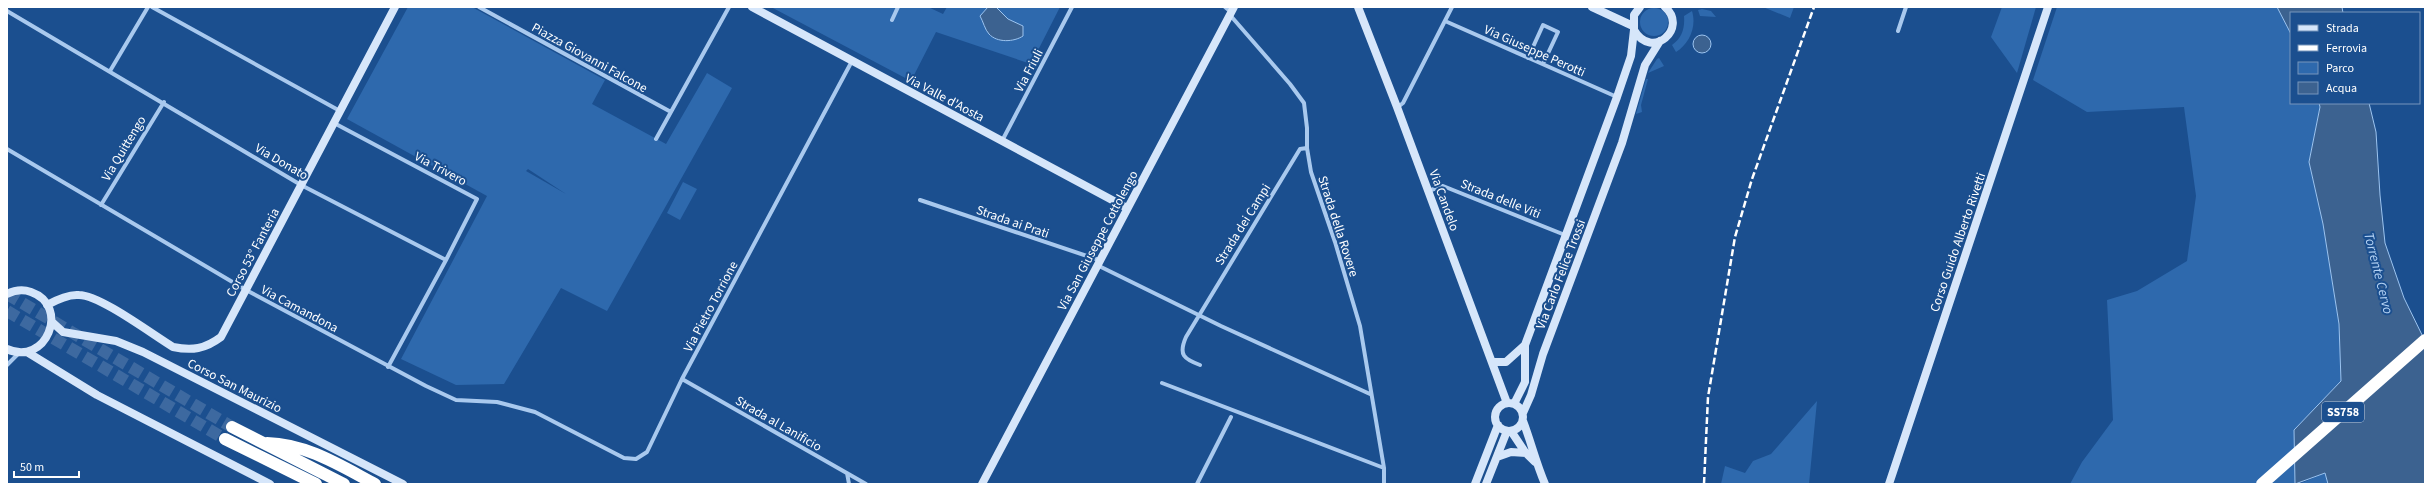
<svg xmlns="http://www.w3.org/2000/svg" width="2432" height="491" font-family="'Source Sans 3',sans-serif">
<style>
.green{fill:#2e69ad;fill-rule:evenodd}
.water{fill:#3c6290;stroke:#9cc4f0}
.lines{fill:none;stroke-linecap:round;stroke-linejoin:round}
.highway-tunnel{stroke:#3d69a0;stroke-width:12;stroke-dasharray:12 6;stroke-linecap:butt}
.street{stroke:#a9c9ee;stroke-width:4}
.secondary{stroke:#d6e6fa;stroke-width:8}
.highway{stroke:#fff;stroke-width:12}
.rail{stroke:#fff;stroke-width:2.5;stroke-dasharray:7 3;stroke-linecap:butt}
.labels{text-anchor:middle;stroke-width:4;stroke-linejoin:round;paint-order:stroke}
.shield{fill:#1b4f8f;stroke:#bbcadd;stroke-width:1}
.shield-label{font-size:12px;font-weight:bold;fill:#fff}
.street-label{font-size:13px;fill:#fff;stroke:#1b4f8f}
.water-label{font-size:14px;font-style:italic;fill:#b5d3f5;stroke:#1b4f8f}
</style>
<rect width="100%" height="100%" fill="#1b4f8f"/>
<path class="green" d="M408,7H472L605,80L592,104L666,144L707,73L732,88L607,311L561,288L504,384L456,385L401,359L487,196L347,119ZM528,169L566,194L526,171Z
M771,7H928L943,14L947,7H1060L1031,64L936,32L911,81Z
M1763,7H1794L1790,18Z
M2002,7H2036L2017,73L1991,37Z
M2057,7H2277L2291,34V103H2319L2320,107L2309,162L2323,224L2339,324L2341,381L2294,430L2295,484H2070L2082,462L2113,420L2107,300L2137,291L2187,261L2196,196L2184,107L2087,112L2033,80Z
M1640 22a14 14 0 1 1 28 0a14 14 0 1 1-28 0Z
M1702,9L1711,11L1716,17L1700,16L1698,10Z
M1692,11C1697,27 1689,44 1676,52L1672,45C1682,38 1685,28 1684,16Z
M1659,58L1664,66L1648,73L1657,59Z
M1646,79H1648L1641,105L1642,112L1636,114Z
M683,182L697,189L680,220L667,213Z
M1817,401L1809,484H1721L1725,466L1745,473L1753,461L1771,454Z
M2325,473L2328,484H2299Z"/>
<path class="water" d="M988,7H996L1008,19L1023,26V36C1014,42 997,43 989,34C985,30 983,21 980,16Z
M2277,7H2342L2343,13H2291V34Z
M1693 44a9 9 0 1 1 18 0a9 9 0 1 1-18 0Z
M2319,103H2369L2376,132L2380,195L2385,243L2404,298L2425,341V484H2328L2325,473L2295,484L2294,430L2341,381L2339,324L2323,224L2309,162L2320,107Z"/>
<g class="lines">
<path class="highway-tunnel" d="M7,294L232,427
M7,311L225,439"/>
<path class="street" d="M152,7L340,111
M479,7L671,112
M1225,7L1231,12
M7,11L301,185L446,260L388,367
M1230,15L1290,84L1304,103L1307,128V148L1311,172L1335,242L1360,326L1384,468V484
M892,20L898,7
M1445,21L1617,97
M1898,31L1906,7
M1528,58L1543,25L1558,32L1543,64
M110,71L148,7
M1398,107L1403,103L1452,7
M334,123L477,199L446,260
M656,139L729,7
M1002,141L1072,7
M7,149L246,290L426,386L456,400L497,402L535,412L624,458L636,459L647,452L682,379L852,61
M1428,191L1443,186L1565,235
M920,200L1099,260
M101,205L164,102
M1097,265L1221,326L1370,394
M7,365L19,353
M1200,365C1184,359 1178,355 1186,337L1300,149L1307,148
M682,379L866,484
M1162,383L1384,468
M847,473L849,484
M1197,484L1231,417"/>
<path class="secondary" d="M752,7L1127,208
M1358,7L1397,107L1507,403
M1592,7L1633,26
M1640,7L1634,15V30C1652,61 1689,28 1665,7
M7,294C15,290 23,289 31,292C71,306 46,367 7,349
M47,305C56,300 69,294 79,295C100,295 153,335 173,347C192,351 205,349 221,337L395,7
M52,322L63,332L116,341L143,352L403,484
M27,352L97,395L270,484
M1492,362H1506L1525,345
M1495 417a14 14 0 1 1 28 0a14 14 0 1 1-28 0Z
M1514,404L1525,382V345L1617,97L1631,56L1634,30
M1523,413L1531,395L1543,354L1622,143L1645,65L1660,41
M1523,421C1531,442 1536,463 1545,484
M1511,431L1525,452L1535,462
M1497,457L1511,452L1526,453
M982,484L1234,7
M1475,484L1498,425
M1486,484L1507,431
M1889,484L2048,7"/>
<path class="highway" d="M232,427L344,484
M225,439L316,484
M267,443C307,444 341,466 375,484
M2262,484L2425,340"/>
<path class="rail" d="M1704,484L1708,397L1735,237L1752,179L1814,7"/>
</g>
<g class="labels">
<rect class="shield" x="2322" y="402" width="42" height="20" rx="3"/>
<g class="shield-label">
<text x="2343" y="416">SS758</text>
</g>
<g class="street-label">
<text transform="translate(1535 50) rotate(24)" y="5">Via Giuseppe Perotti</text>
<text transform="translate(590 57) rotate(29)" y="5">Piazza Giovanni Falcone</text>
<text transform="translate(1028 70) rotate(-62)" y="5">Via Friuli</text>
<text transform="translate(945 97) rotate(28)" y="5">Via Valle d'Aosta</text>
<text transform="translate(123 148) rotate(-59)" y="5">Via Quittengo</text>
<text transform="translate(282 161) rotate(30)" y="5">Via Donato</text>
<text transform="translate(441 168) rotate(28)" y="5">Via Trivero</text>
<text transform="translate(1501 198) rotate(22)" y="5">Strada delle Viti</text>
<text transform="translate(1445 200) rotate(70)" y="5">Via Candelo</text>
<text transform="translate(1013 221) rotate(19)" y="5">Strada ai Prati</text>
<text transform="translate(1242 224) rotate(-58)" y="5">Strada dei Campi</text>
<text transform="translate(1339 226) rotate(72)" y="5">Strada della Rovere</text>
<text transform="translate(1097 240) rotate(-62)" y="5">Via San Giuseppe Cottolengo</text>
<text transform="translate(1957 242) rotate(-71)" y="5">Corso Guido Alberto Rivetti</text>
<text transform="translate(252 252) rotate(-62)" y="5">Corso 53° Fanteria</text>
<text transform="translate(1560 274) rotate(-69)" y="5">Via Carlo Felice Trossi</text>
<text transform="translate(710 306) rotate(-62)" y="5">Via Pietro Torrione</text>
<text transform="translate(300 308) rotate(28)" y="5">Via Camandona</text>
<text transform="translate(235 385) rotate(27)" y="5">Corso San Maurizio</text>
<text transform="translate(779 423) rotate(30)" y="5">Strada al Lanificio</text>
</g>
<g class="water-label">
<text transform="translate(2379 273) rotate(76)" y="5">Torrente Cervo</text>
</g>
</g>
<rect width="2432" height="491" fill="none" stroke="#ffffff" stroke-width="16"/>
<rect x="2290" y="12" width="130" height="92" fill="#1b4f8f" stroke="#7695bc"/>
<rect x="2298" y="25" width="20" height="6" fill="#d6e6fa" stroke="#7695bc"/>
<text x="2326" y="32" font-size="12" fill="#ffffff">Strada</text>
<rect x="2298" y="45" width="20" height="6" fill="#ffffff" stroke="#7695bc"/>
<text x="2326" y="52" font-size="12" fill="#ffffff">Ferrovia</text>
<rect x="2298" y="62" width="20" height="12" fill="#2e69ad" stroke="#7695bc"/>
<text x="2326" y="72" font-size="12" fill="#ffffff">Parco</text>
<rect x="2298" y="82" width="20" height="12" fill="#3c6290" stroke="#7695bc"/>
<text x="2326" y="92" font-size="12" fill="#ffffff">Acqua</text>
<path d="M14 471v6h65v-6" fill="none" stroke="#ffffff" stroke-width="2"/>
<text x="20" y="471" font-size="12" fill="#ffffff" stroke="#1b4f8f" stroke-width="3" paint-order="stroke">50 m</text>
</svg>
